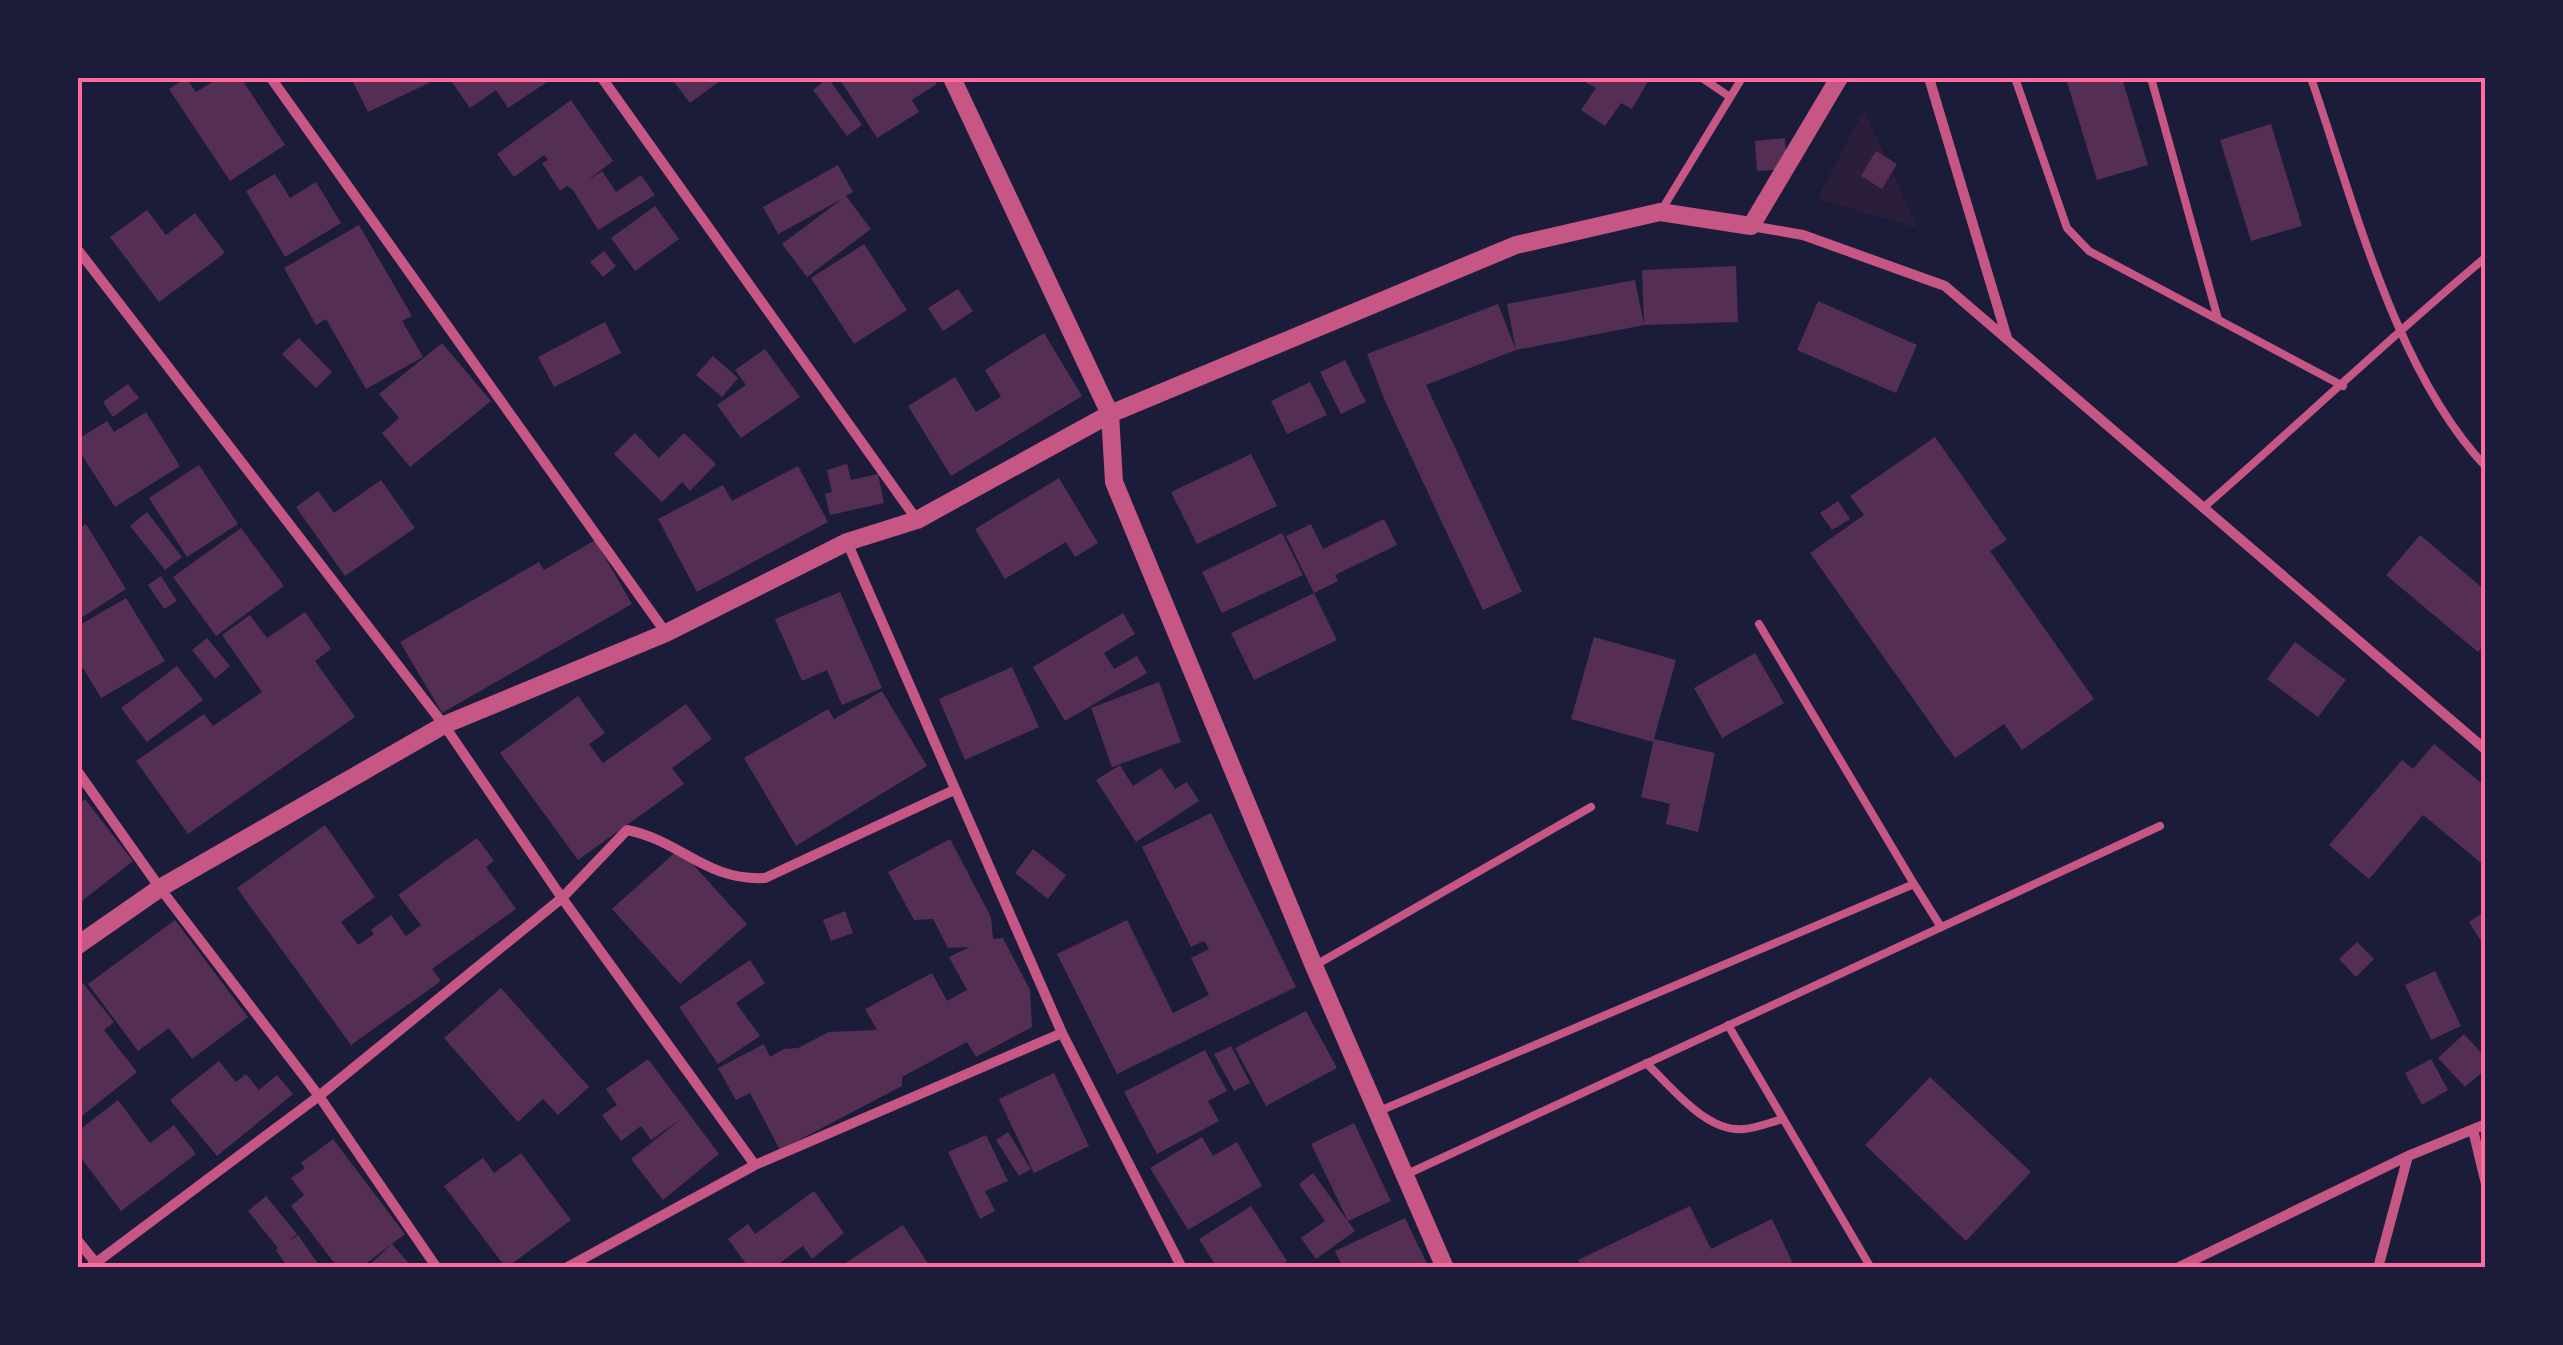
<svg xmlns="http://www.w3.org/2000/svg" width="2563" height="1345" font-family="'Open Sans',sans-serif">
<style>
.green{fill:#2a1e3b}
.building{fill:#542f53}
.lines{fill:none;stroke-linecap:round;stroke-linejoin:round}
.service{stroke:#c65784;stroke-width:8}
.minor{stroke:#c65784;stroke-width:10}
.tertiary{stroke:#c65784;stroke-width:18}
.neatline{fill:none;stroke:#ff6b9d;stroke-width:4}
</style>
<rect width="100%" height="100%" fill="#1b1b3a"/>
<path class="green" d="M1864,110L1918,228L1817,199Z"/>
<path class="building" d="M186,78L196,92L219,78H241L285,145L230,181L169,89Z
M351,78H427L429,83L368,112Z
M449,78H553L508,108L496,90L470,108Z
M671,78H724L690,103Z
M828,78L862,125L847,136L813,90Z
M839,78H933L937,84L912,100L919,112L877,138Z
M1578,78H1650L1632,109L1621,103L1605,126L1581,110L1596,88Z
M2081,78H2122L2148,165L2097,180L2067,82Z
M571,100L613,161L585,182L602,171L616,192L641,175L655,195L598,230L573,190L567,186L560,191L542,163L548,160L544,155L514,177L497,154Z
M2271,124L2302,226L2251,241L2220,140Z
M1785,138L1787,169L1757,171L1755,141Z
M1876,151L1897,164L1882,189L1861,176Z
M838,165L853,192L846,196L871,229L807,277L782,244L842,199L778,234L763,207Z
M275,174L290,198L316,182L341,223L285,257L246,191Z
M655,206L679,239L635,271L611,238Z
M147,210L166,235L195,213L225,253L159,302L110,237Z
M359,225L412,316L402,321L423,357L366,389L326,319L316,325L284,268Z
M864,244L907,310L854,344L811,278Z
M604,251L616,266L603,277L590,262Z
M1736,266L1738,322L1644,325L1516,350L1426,385L1522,592L1483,610L1385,401L1367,354L1498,304L1516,350L1507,304L1635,280L1644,325L1642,270Z
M958,289L973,311L943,331L928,308Z
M1818,301L1917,345L1896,393L1797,350Z
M605,322L621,353L554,387L538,357Z
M1044,333L1082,396L951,476L908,406L955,377L976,412L1001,397L985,370Z
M299,338L332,372L316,388L282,354Z
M442,343L491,401L410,467L382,433L399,418L379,394Z
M765,349L800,397L741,438L717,405L746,385L735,370Z
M713,356L738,378L722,397L696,375Z
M1345,360L1366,402L1341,414L1320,372Z
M1310,382L1327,415L1287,434L1271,401Z
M128,384L139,398L113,417L103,402Z
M146,412L180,466L115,507L78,449V439L107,421L114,432Z
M635,433L659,458L684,433L716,464L690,491L682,482L662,502L614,454Z
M1935,437L2007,540L1990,551L2094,699L2022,750L2004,724L1955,758L1810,553L1864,515L1850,496Z
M1251,454L1277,506L1197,544L1171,492Z
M847,464L851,480L878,474L884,503L830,515L825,494L832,492L827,470Z
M199,465L238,524L187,557L149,498Z
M798,466L828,522L697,592L658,519L723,485L732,501Z
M1059,478L1098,543L1075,557L1066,542L1005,579L975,529Z
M381,480L415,528L345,576L296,507L318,491L334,513Z
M1838,501L1850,519L1832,530L1820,513Z
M147,512L182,557L165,570L130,526Z
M1384,519L1397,545L1335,575L1338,581L1314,593L1286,536L1311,524L1323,549Z
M86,524L126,589L78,620V529Z
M241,528L284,586L216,636L173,577Z
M1282,533L1303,575L1222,613L1202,572Z
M2420,535L2486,591V643L2478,652L2386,575Z
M595,540L632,604L442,713L400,642L539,562L544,570Z
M161,576L177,601L164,609L148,585Z
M840,592L882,688L842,705L827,670L802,681L775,619Z
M1314,593L1337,640L1254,680L1231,633Z
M126,598L165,661L101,698L83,668L78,671V626Z
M305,612L331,649L315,661L355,717L188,834L136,761L204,714L213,726L262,692L222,635L250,615L267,638Z
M1123,613L1135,634L1104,653L1114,669L1137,656L1147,673L1065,721L1033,667Z
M1594,637L1676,660L1653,742L1571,719Z
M207,638L230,666L215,679L192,650Z
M2295,642L2346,680L2318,717L2267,679Z
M1755,653L1784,703L1722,738L1694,688Z
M177,666L203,700L147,742L121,708Z
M1012,667L1039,727L965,760L939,699Z
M1159,682L1181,742L1112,767L1091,708Z
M882,691L927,766L796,846L744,758L828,709L834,719Z
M578,696L605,733L589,744L603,763L686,704L712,739L672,768L684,784L578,860L500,753Z
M1654,739L1715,753L1698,832L1666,824L1670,804L1641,797Z
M2434,744L2486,787V867L2423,815L2369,879L2329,845L2402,760L2413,769Z
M1120,765L1133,786L1161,768L1175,789L1187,782L1199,801L1136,842L1096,780Z
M85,799L133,861L78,904V805Z
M1211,813L1296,987L1117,1074L1057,954L1127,920L1173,1013L1209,995L1191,958L1209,949L1204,941L1191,947L1142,847Z
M325,825L375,897L341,922L358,945L374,934L371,930L391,915L406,936L421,925L398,895L477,838L494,861L486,867L516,909L432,969L441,981L351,1045L237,888Z
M950,839L991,917L993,939L1003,938L1030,990L1032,1027L976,1057L967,1042L902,1077V1086L780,1150L750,1093L736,1100L718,1068L764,1044L770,1057L784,1049L798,1048L829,1032L877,1030L865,1009L932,973L947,1001L967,990L949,957L970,947L948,948L933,919L914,920L888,872Z
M679,849L747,924L680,984L612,909Z
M1033,849L1066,875L1048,899L1015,873Z
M845,911L853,933L831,941L823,920Z
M2486,911V938L2481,941L2469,922Z
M175,920L248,1017L192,1059L169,1028L138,1051L88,984Z
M2357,942L2374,959L2356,977L2339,959Z
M750,960L765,983L736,1003L760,1036L718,1064L679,1007Z
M2435,971L2461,1026L2431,1040L2405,985Z
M78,977L114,1022L104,1030L137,1072L78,1119Z
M501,988L589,1087L558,1115L543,1099L518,1122L444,1038Z
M1306,1011L1337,1068L1266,1106L1235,1048Z
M2464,1034L2486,1058V1069L2465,1087L2438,1058Z
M1231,1046L1250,1083L1234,1091L1214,1054Z
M1205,1050L1227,1091L1208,1101L1219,1121L1157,1154L1124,1092Z
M648,1059L719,1154L663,1200L631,1159L680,1120L651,1140L641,1126L621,1141L602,1115L617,1105L606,1089Z
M2431,1059L2448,1090L2422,1105L2405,1073Z
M219,1061L236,1082L246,1074L259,1090L277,1075L293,1094L217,1156L170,1100Z
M1054,1073L1089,1146L1034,1173L999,1099Z
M1930,1077L2031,1172L1966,1241L1865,1145Z
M118,1100L150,1143L174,1125L196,1154L121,1211L78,1154V1131Z
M1354,1123L1391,1201L1348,1221L1311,1144Z
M1008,1132L1031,1169L1019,1176L996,1140Z
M986,1135L1008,1181L985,1191L995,1211L980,1219L948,1152Z
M1202,1137L1213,1156L1237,1142L1262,1186L1188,1230L1150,1168Z
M333,1139L405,1234L360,1268H338L291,1206L304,1195L291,1178L305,1168L301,1163Z
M521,1153L571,1220L506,1268L444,1186L483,1158L494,1173Z
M1313,1173L1355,1231L1316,1259L1301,1238L1325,1221L1299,1184Z
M814,1191L844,1233L812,1259L803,1246L777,1265L778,1268H749L728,1239L748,1224L755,1234Z
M266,1196L297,1234L289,1241L298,1235L321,1268H288L276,1250L278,1248L248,1211Z
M1251,1206L1287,1261L1278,1268H1217L1199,1239Z
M1690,1206L1711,1249L1772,1219L1795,1268H1582L1578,1260Z
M1405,1218L1429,1268H1343L1335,1251Z
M903,1225L931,1268H838Z
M392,1244L413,1268H366Z"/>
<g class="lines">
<path class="service" d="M1702,78L1730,97
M2015,78L2067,228L2089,251L2343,386
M2151,78L2218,319
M2311,78C2354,202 2395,371 2486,467
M1661,211L1742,78
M2203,508C2298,425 2389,338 2486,257
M1914,884L1941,927
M1314,966L1591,807
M1728,1025L1871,1268
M1646,1063C1671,1086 1706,1133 1744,1129C1757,1128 1771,1122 1783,1119
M1377,1112L1914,884L1759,624
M1405,1175L2160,826"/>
<path class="minor" d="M271,78L666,633
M602,78L917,520
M1929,78L2007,338
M1751,226L1803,235L1945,286L2486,750
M78,250L444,725L562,898L755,1165
M847,542L1062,1033L1182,1268
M78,772L160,888L319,1096L437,1268
M2473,1130L2486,1184
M78,1241L99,1267
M89,1268L319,1096L562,898L627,830C682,841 705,881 765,878L954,790
M566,1268L755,1165L1062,1033
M2177,1268L2408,1156
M2378,1268L2408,1156L2486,1124"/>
<path class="tertiary" d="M952,78L1110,414L1114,482L1314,966L1445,1268
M78,945L160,888L444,725L666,633L847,542L917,520L1110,414L1516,245L1660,212L1751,226L1839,78"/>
</g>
<rect width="2563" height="1345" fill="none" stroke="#1b1b3a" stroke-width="160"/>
<rect x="80" y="80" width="2403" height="1185" class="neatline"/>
</svg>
